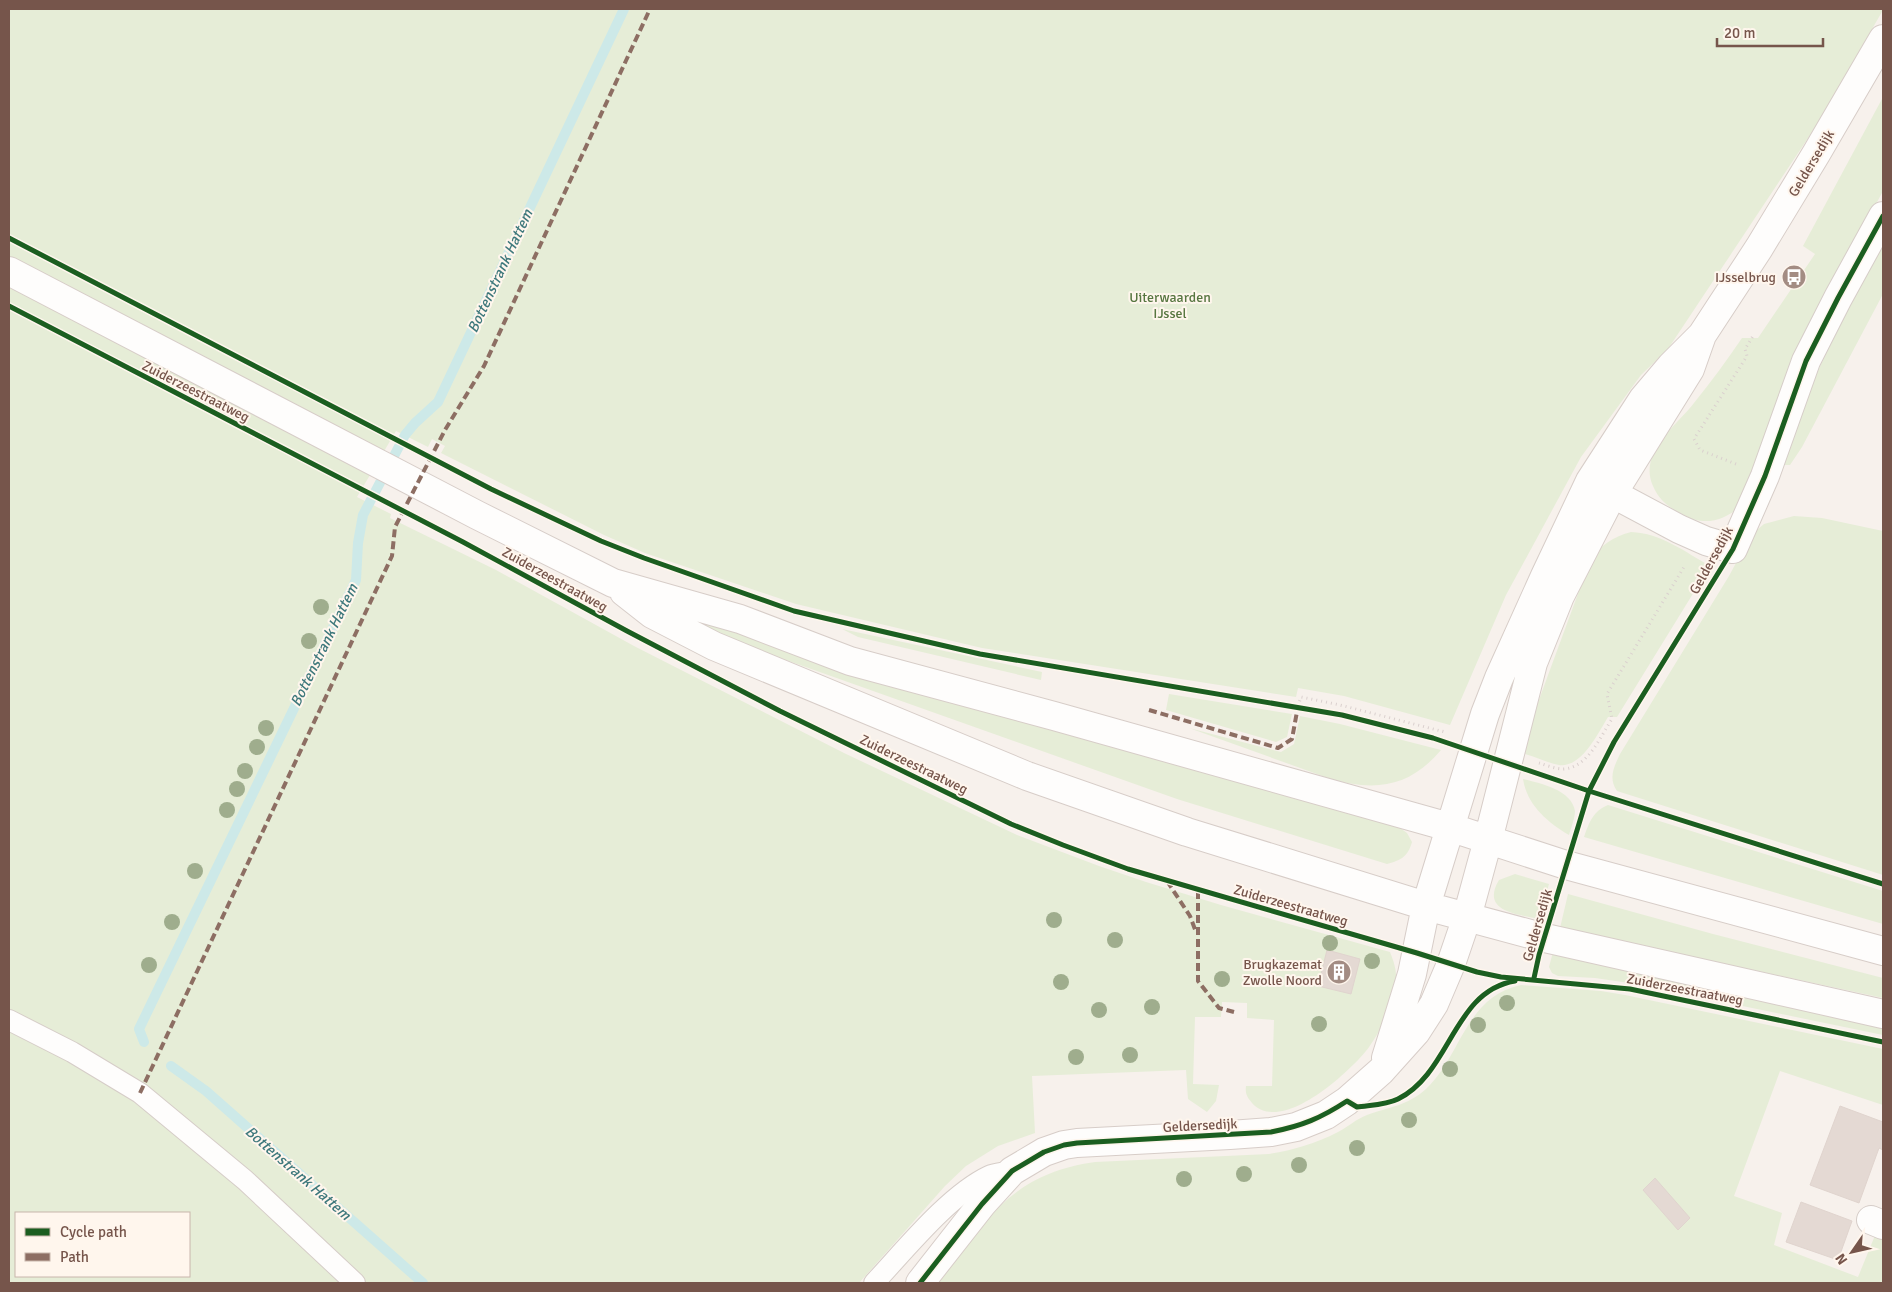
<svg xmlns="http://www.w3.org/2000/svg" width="1892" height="1292" font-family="Signika,sans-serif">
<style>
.green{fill:#e6edd7;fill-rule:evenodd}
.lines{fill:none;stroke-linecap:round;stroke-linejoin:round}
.stream{stroke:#cde9e8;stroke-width:10}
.building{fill:#e4d9d3;stroke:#e0d4ce}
.lane-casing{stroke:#d6cdc8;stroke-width:22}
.street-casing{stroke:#d6cdc8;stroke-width:30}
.secondary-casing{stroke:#d7cdc8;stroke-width:30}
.path{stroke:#dad0ce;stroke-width:3;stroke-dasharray:1 4;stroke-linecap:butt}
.lane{stroke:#fefdfc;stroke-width:20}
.street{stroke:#fefdfc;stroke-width:28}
.secondary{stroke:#fefdfc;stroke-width:28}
.quiet{stroke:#8d6e63;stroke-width:4;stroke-dasharray:8 4;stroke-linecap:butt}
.cycleway-casing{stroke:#fff6ed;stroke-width:8}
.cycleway{stroke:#1b5e20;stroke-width:5}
.tree{fill:#9fad8d}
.labels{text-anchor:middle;stroke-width:4;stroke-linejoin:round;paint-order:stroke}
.street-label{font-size:14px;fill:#76554b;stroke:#fff6ed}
.poi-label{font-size:14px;fill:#76554b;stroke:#fff6ed;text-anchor:end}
.park-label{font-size:14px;fill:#577640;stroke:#fff6ed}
.water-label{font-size:15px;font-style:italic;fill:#3e787c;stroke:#fff6ed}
</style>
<rect width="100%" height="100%" fill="#f7f1ec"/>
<path class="green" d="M9,9H1883V10L1818,123L1668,349L1641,375L1581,457L1506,595L1450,725L1344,696L1298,688L1296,697L982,648L796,604L645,553L604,535L441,453L445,446L432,439L428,447L396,431L357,497L391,514L390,518L496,570L634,646L844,753L1017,835L1099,866L1146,882L1221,905L1390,952C1394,962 1397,971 1396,982C1395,1002 1379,1035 1366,1051C1347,1074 1281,1135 1252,1103C1247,1097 1245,1094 1246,1086H1272L1274,1020L1247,1018V1003L1222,1002L1221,1017H1195L1193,1084L1219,1085L1216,1101L1207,1112L1188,1099L1186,1070L1032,1076L1035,1133L998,1146L966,1166L945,1186L859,1283H9ZM16,1213H189V1276H16Z
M1883,97V191L1848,256L1739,508C1720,522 1703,526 1682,514C1668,507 1659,500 1653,486C1638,453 1676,426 1694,403C1711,382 1727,360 1742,338H1758L1815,254L1803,246Z
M1883,242V294L1802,447L1790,465H1785L1782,462L1803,404L1842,318Z
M1794,516L1822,518L1883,531V875L1617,791C1608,778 1614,767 1620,754L1729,576L1751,535L1764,524Z
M1631,532C1661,533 1685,552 1710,566L1617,717H1608C1598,733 1582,768 1559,765C1548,763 1536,757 1525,754L1533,716L1590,561C1601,545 1612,537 1631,532Z
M705,619L1396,825L1407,833L1412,842C1408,856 1402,860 1387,864L1177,799L735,642L699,625Z
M842,629L1042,672L1041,680L858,637Z
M1169,694L1292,714L1287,737L1276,742L1166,710Z
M1300,716L1340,724L1441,750C1409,788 1374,792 1328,778L1189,728L1281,752L1294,744Z
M1523,779C1540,783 1572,790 1575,811C1575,818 1571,828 1569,835C1547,822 1527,805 1523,779Z
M1608,805L1883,891V924L1584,837C1589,823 1593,811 1608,805Z
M1515,874L1549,884L1539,919C1518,914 1480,912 1499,880Z
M1568,894L1713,934L1883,978V998L1560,928Z
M1553,952L1883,1027V1035L1636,984L1595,978L1558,976L1552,973L1549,967Z
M1521,985L1601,991L1625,995L1883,1049V1105L1780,1071L1734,1196L1782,1213L1774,1245L1858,1277L1876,1233L1883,1236V1283H937C986,1221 1010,1174 1095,1162L1269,1154C1293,1150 1315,1144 1338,1132C1348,1127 1356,1119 1367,1115C1389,1107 1407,1106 1426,1089C1462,1055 1465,997 1521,985Z"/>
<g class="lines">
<path class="stream" d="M144,1042L139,1029L356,580L358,543L363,515L405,435L415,423L438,402L624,9
M171,1066L206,1091L423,1283"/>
</g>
<path class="building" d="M1327,950L1360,959L1351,994L1318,986Z
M1840,1106L1883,1122V1150L1879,1148L1859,1203L1810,1185Z
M1655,1178L1690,1218L1678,1230L1643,1190Z
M1801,1202L1852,1221L1838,1260L1786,1242Z"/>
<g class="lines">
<defs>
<path id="lane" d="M9,1020L72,1052L140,1093L245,1180L355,1283
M874,1283C905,1250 949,1195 989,1176C995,1173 1004,1173 1012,1171"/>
<path id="street" d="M1591,482L1679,529L1706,541L1733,549L1765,476L1806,361L1838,298L1883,216
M1871,1220L1883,1225"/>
<path id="secondary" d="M9,271L477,515L613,583L740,619L850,661L1054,716L1449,827L1566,865L1883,951
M624,592L652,614L714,646L1027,776L1187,832L1426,906L1545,938L1883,1014
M1386,1058L1412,974L1426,906L1485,714L1499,678L1545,576L1590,481L1643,399L1671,366L1702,335L1759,248L1816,154L1883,39
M920,1283L982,1204L1012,1171L1044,1152L1064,1145L1077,1143L1230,1135L1271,1132L1296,1127L1326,1115L1347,1101L1381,1071L1416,1032L1434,1004L1451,964L1467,917L1488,840L1533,663L1560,596L1613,493L1690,369L1702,335"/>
</defs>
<use href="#lane" class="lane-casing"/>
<use href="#street" class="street-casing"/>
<use href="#secondary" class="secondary-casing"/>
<path class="path" d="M1736,464L1700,450L1694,439L1747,356L1745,349L1753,336
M1298,706L1301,697L1340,705L1445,732
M1539,763C1546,765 1555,769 1563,769C1588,768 1600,737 1612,719L1607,694L1684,567"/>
<use href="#lane" class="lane"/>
<use href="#street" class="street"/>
<use href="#secondary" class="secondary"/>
<path class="quiet" d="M1149,710L1278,748L1292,739L1298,706
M1167,881L1190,916L1196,932
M1198,891V981L1219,1008L1234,1012
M140,1093L392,556L395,527L445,430L484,366L650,9"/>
<defs>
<path id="cycleway" d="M9,238L491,489L601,541L644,558L794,611L980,654L1342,715L1433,738L1589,791L1883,884
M9,306L463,542L627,631L780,711L1011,824L1063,845L1128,869L1417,953L1477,972L1501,977L1630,989L1883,1042
M1534,978L1539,955L1589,791L1614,742L1733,549L1765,476L1806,361L1838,298L1883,216
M920,1283L982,1204L1012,1171L1044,1152L1064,1145L1077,1143L1271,1132C1302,1126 1321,1118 1347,1101L1357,1107C1370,1105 1386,1105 1398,1099C1451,1073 1453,991 1515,981"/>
</defs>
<use href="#cycleway" class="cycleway-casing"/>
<use href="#cycleway" class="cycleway"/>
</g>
<g class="tree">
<circle cx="321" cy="607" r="8"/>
<circle cx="309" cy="641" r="8"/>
<circle cx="266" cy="728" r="8"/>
<circle cx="257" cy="747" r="8"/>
<circle cx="245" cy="771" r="8"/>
<circle cx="237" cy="789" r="8"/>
<circle cx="227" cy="810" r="8"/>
<circle cx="195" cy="871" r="8"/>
<circle cx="1054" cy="920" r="8"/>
<circle cx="172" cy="922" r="8"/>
<circle cx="1115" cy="940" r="8"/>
<circle cx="1330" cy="943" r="8"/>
<circle cx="1372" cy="961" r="8"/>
<circle cx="149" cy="965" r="8"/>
<circle cx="1222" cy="979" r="8"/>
<circle cx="1061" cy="982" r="8"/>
<circle cx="1507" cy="1003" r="8"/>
<circle cx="1152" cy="1007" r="8"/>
<circle cx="1099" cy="1010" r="8"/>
<circle cx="1319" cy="1024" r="8"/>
<circle cx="1478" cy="1025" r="8"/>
<circle cx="1130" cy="1055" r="8"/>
<circle cx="1076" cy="1057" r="8"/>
<circle cx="1450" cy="1069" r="8"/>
<circle cx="1409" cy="1120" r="8"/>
<circle cx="1357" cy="1148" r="8"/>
<circle cx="1299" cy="1165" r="8"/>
<circle cx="1244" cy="1174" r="8"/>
<circle cx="1184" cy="1179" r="8"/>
</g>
<defs>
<symbol id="bus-disc" viewBox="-11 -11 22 22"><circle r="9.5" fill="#a38c83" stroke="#fff6ed"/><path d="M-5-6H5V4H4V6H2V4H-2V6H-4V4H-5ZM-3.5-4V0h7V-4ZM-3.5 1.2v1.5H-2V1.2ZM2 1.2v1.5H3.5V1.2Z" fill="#fff"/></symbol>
<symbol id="building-disc" viewBox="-11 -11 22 22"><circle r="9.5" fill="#a38c83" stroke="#fff6ed"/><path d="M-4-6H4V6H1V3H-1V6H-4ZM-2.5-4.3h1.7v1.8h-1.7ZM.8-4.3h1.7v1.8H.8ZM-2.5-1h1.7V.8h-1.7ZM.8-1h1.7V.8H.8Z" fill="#fff"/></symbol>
</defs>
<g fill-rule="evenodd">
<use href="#bus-disc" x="1780" y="263" width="28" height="28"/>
<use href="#building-disc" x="1325" y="958" width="28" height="28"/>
</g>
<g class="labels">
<g class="street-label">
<text transform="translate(1811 163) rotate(-59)" y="5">Geldersedijk</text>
<text transform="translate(196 391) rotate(27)" y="5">Zuiderzeestraatweg</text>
<text transform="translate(1711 560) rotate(-61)" y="5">Geldersedijk</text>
<text transform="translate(555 579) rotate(29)" y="5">Zuiderzeestraatweg</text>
<text transform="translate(914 764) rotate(26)" y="5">Zuiderzeestraatweg</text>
<text transform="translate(1291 905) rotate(16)" y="5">Zuiderzeestraatweg</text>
<text transform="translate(1537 925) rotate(-74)" y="5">Geldersedijk</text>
<text transform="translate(1685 989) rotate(11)" y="5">Zuiderzeestraatweg</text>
<text transform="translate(1200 1125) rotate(-3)" y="5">Geldersedijk</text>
</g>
<g class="poi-label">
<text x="1776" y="282">IJsselbrug</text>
<text x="1322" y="969">Brugkazemat<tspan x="1322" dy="16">Zwolle Noord</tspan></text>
</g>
<g class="park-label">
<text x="1170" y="302">Uiterwaarden<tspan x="1170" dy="16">IJssel</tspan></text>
</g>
<g class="water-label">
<text transform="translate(500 271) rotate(-65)" y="5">Bottenstrank Hattem</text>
<text transform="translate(324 645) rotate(-64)" y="5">Bottenstrank Hattem</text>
<text transform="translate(298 1173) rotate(41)" y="5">Bottenstrank Hattem</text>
</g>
</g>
<rect width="1892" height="1292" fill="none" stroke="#76554b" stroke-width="20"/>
<rect x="15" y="1212" width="175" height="65" fill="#fff6ed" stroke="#c8b6ac"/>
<rect x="25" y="1228" width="25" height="8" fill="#1b5e20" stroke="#c8b6ac"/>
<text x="60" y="1237" font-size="15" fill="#76554b">Cycle path</text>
<rect x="25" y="1253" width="25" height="8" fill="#8d6e63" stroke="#c8b6ac"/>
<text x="60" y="1262" font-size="15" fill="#76554b">Path</text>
<g transform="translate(1852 1252) rotate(236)" stroke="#fff6ed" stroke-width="4" paint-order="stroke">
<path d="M0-4L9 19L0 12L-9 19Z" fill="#76554b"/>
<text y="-8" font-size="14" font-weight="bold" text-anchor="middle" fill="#76554b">N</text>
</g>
<path d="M1717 38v8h106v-8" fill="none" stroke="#76554b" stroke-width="2.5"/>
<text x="1724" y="38" font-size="15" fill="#76554b" stroke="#fff6ed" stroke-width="4" paint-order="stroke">20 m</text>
</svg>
